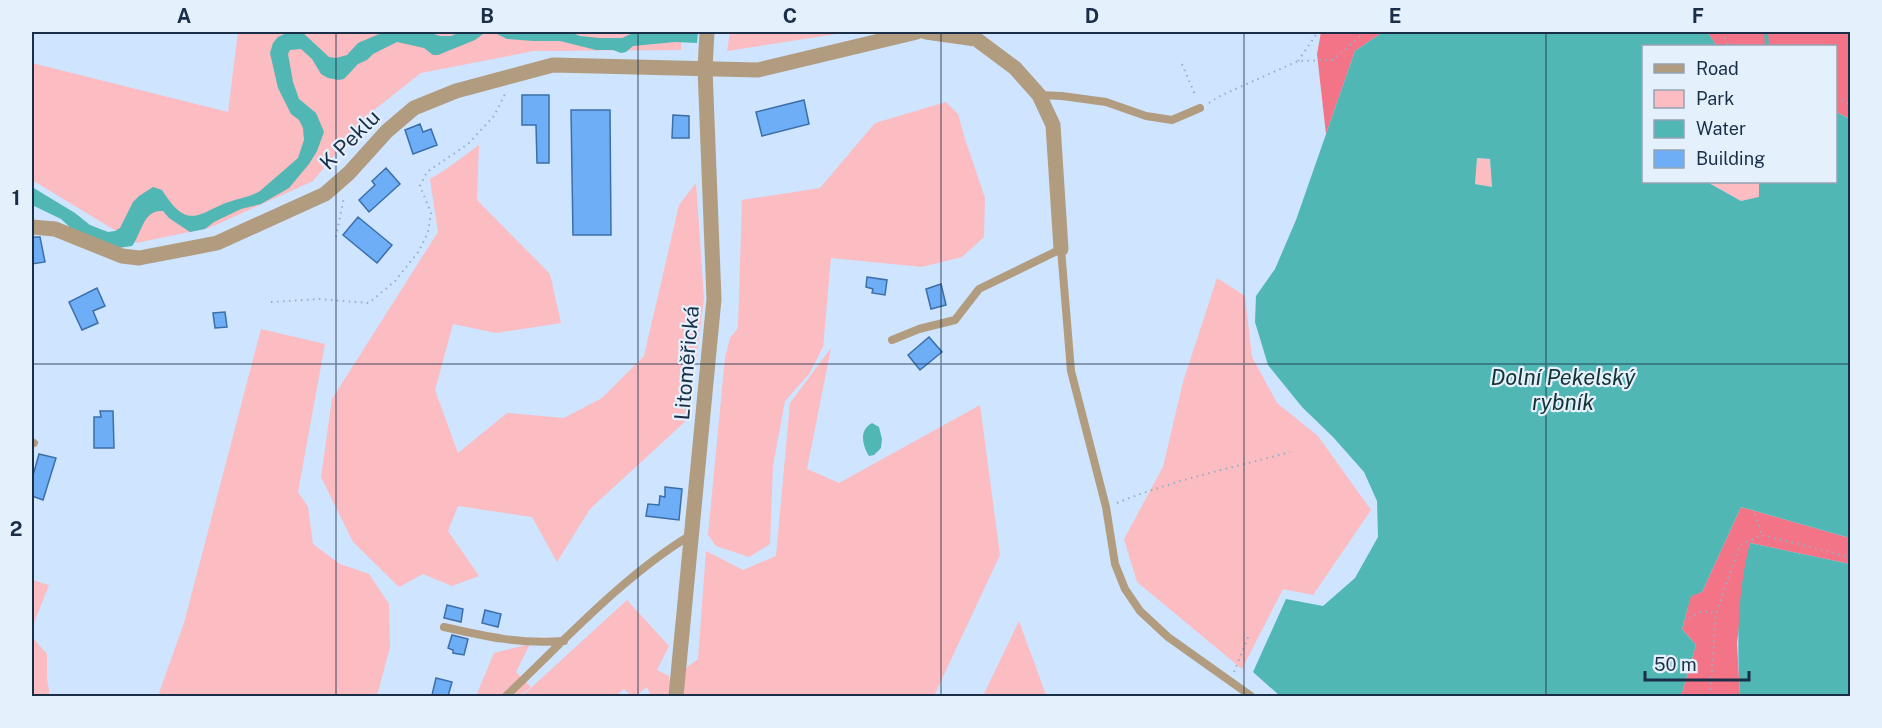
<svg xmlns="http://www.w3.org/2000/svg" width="1882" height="728" font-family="'Public Sans',sans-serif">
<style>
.green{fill:#fbbcc2}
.forest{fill:#f47487}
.water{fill:#51b7b4;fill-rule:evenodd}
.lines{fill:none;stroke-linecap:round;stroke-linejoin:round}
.stream{stroke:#51b7b4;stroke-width:4}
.building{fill:#6daef7;stroke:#3c6fa7;stroke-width:1.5}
.path{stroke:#98adc6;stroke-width:2;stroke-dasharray:1.5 4.5;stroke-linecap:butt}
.service{stroke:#b29c80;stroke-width:8}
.minor{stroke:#b29c80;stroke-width:15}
.tertiary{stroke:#b29c80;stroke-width:15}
.grid{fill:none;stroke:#1a2f47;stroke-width:1.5;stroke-opacity:0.55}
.labels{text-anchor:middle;stroke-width:4.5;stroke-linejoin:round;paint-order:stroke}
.street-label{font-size:21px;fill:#1a2f47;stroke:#e5f0fd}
.water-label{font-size:22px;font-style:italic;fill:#143433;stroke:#e5f0fd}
.neatline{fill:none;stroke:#1a2f47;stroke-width:2}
.grid-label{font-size:20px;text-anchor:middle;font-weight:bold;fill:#1a2f47}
</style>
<rect width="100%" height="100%" fill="#cfe4fe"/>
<path class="green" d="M238,32H681V50L534,51L421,73L369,114L313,181L209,228L136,243L32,180V63L228,112Z
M730,32H850L727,51Z
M946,102L958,114L965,139L985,198L984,237L962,257L922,267L831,258L823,347L809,374L785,401L773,466L770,544L749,557L716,546L708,535L725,358L730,338L738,328L742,200L820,188L875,123Z
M479,145L477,200L550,274L561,323L496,333L453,324L435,390L458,453L507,413L564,418L602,398L644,356L679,205L696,183L704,299L688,419L590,509L557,562L532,517L458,506L448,531L479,576L452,586L423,574L399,587L353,542L321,477L332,399L438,232L430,179L445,170Z
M1477,158L1490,159L1492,187L1475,184Z
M1707,182H1759L1760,198L1741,201Z
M1217,278L1245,296L1252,357L1277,403L1318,436L1371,510L1313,595L1283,589L1242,669L1137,582L1124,539L1163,467L1183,382Z
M261,329L325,344L298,492L308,507L313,544L340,564L369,574L389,604L390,647L377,696H158L184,623Z
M831,348L807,469L839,483L980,405L1000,555L934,696H651L647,687L636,696H631L624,689L616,696H522L627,600L669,646L657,670L669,676V681L698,659L706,551L743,570L776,556L790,403Z
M32,580L49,585L32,628Z
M1019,621L1046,695L1077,694V696H983Z
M32,637L47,654V679L50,696H32Z
M530,644L516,672L531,687L520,696H476L494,653Z"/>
<path class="forest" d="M1321,32H1383L1355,51L1326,134L1317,54Z
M1707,32H1850V119L1836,112V46H1717Z
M1741,507L1850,538V564L1750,543L1737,643L1740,696H1681L1696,645L1682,629L1691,595L1702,592Z"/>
<path class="water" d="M289,32H302L329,57L336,58L347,55L358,43L384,32H428L440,36H451L460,32H492L483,34L475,40L438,55H433L424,48L397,42L373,54L367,60L358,64L344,79L339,80L328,78L321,74L312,59L301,49L290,50L288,54L293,82L299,99L316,113L324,132L317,151L309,164L289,188L261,204L241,209L214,222L205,229L190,232L169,218L163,211C143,209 142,233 132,246L118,248L74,231L61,219L32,205V187L75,213L90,225L108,232L115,231L120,228L133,202L139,196L153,187L162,190C170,202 181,220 198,215C209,212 218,205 229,202C239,198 250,197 260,191L298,158L304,140L303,128L299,120L291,114L278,88L270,53L273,43L278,37Z
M493,32H570L580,36L599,38H622L635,32H698L697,43L675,42L633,46L626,52L621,53L613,50H596L560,41H533L507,39Z
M1383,32H1707L1717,46H1644V182H1707L1741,201L1759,197V182H1836V112L1850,119V538L1741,507L1702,592L1691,596L1682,629L1696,645L1681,696H1280L1253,672L1286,599L1323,606L1355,578L1378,537L1377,501L1364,472L1333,437L1302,407L1268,365L1255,322L1256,296L1275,269L1296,220L1355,51ZM1477,158L1490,159L1492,187L1475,184Z
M872,423L879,427L882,439L881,448L874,455L869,456C862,445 859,430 872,423Z
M1750,543L1850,564V696H1740C1737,645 1737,593 1750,543Z"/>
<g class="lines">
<path class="stream" d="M1766,32L1767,46"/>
</g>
<path class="building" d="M522,95H549V163H537L536,125H522Z
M804,100L809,124L762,136L756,112Z
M571,110H610L611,235H573Z
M673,115L689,116V138H672Z
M420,124L423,132L431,129L437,145L413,154L405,130Z
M386,168L400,184L369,212L359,200L375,185L372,181Z
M358,217L392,245L377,263L343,235Z
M32,237H40L45,262L32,264Z
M867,277L887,280L885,295L872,293L873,289L866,287Z
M941,284L946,305L931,309L926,289Z
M97,288L105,306L93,311L98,323L82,330L69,302Z
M225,312L227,327L215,328L213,313Z
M929,337L942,352L920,370L908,355Z
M100,411H113L114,448H94V417H101Z
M39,454L56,458L43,500L32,496V479Z
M665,487L682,489L679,520L646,516L648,504L659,505L660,496L665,497Z
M447,605L463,609L461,622L444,618Z
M485,610L501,614L498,627L482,623Z
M452,635L468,639L464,655L453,653V650L448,648Z
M436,678L452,682L448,696L432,695Z"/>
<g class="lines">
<path class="path" d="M1722,32L1729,46
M1298,61L1318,32
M1182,64L1196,97
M1836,98L1850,104
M1209,103L1220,96L1298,61L1333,60L1365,32
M336,237L344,197
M271,302L319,299L369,303L395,281L419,251L428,232L431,213L420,186L427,172L468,144L494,116L505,94
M1117,503C1173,480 1232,468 1290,452
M1755,514L1762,535
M32,611L34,614
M1689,618L1702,611L1716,614
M1234,672L1248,637
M1710,696L1716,614L1740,545L1762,535L1850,557"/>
<path class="service" d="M1039,95L1062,96L1106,102L1146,116L1172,120L1200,108
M892,340L919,329L955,320L979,289L1061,249L1071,371L1106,507L1115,564L1125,589L1140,611L1168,637L1251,696
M32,442L34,443
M444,627C488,637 519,644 564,641
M506,696C563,642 624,575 691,535"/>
<path class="minor" d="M926,32L976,39L1015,68L1039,95L1053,125L1061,249
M32,227L55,229L122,256L139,258L217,243L325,194L349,173L387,131L414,108L456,91L553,65L758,70L917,32"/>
<path class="tertiary" d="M676,696L714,299L705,68L707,32"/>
</g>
<path class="grid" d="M336,32V696M638,32V696M941,32V696M1244,32V696M1546,32V696M32,364H1850"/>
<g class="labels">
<g class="street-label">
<text transform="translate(350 140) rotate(-45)" y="7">K Peklu</text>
<text transform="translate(687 363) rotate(-85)" y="7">Litoměřická</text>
</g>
<g class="water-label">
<text x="1563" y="385">Dolní Pekelský<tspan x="1563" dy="25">rybník</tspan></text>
</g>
</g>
<rect width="1882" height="728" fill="none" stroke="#e5f0fd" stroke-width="66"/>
<rect x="1642" y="45" width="195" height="138" fill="#e5f0fd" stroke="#94a3b4" stroke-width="1.5"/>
<rect x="1654" y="64" width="30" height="9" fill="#b29c80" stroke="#94a3b4" stroke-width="1.5"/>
<text x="1696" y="75" font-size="18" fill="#1a2f47">Road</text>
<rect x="1654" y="90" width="30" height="18" fill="#fbbcc2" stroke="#94a3b4" stroke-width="1.5"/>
<text x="1696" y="105" font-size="18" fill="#1a2f47">Park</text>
<rect x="1654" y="120" width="30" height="18" fill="#51b7b4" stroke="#94a3b4" stroke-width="1.5"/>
<text x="1696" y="135" font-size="18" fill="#1a2f47">Water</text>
<rect x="1654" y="150" width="30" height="18" fill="#6daef7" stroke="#94a3b4" stroke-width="1.5"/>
<text x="1696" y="165" font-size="18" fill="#1a2f47">Building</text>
<path d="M1645 671v9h104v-9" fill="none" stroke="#1a2f47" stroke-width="3"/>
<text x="1654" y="671" font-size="18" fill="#1a2f47" stroke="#e5f0fd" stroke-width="4.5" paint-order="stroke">50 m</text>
<rect x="33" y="33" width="1816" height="662" class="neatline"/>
<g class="grid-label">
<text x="184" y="23">A</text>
<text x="487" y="23">B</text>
<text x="790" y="23">C</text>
<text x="1092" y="23">D</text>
<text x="1395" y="23">E</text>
<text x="1698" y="23">F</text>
<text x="16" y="205">1</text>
<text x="16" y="536">2</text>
</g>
</svg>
